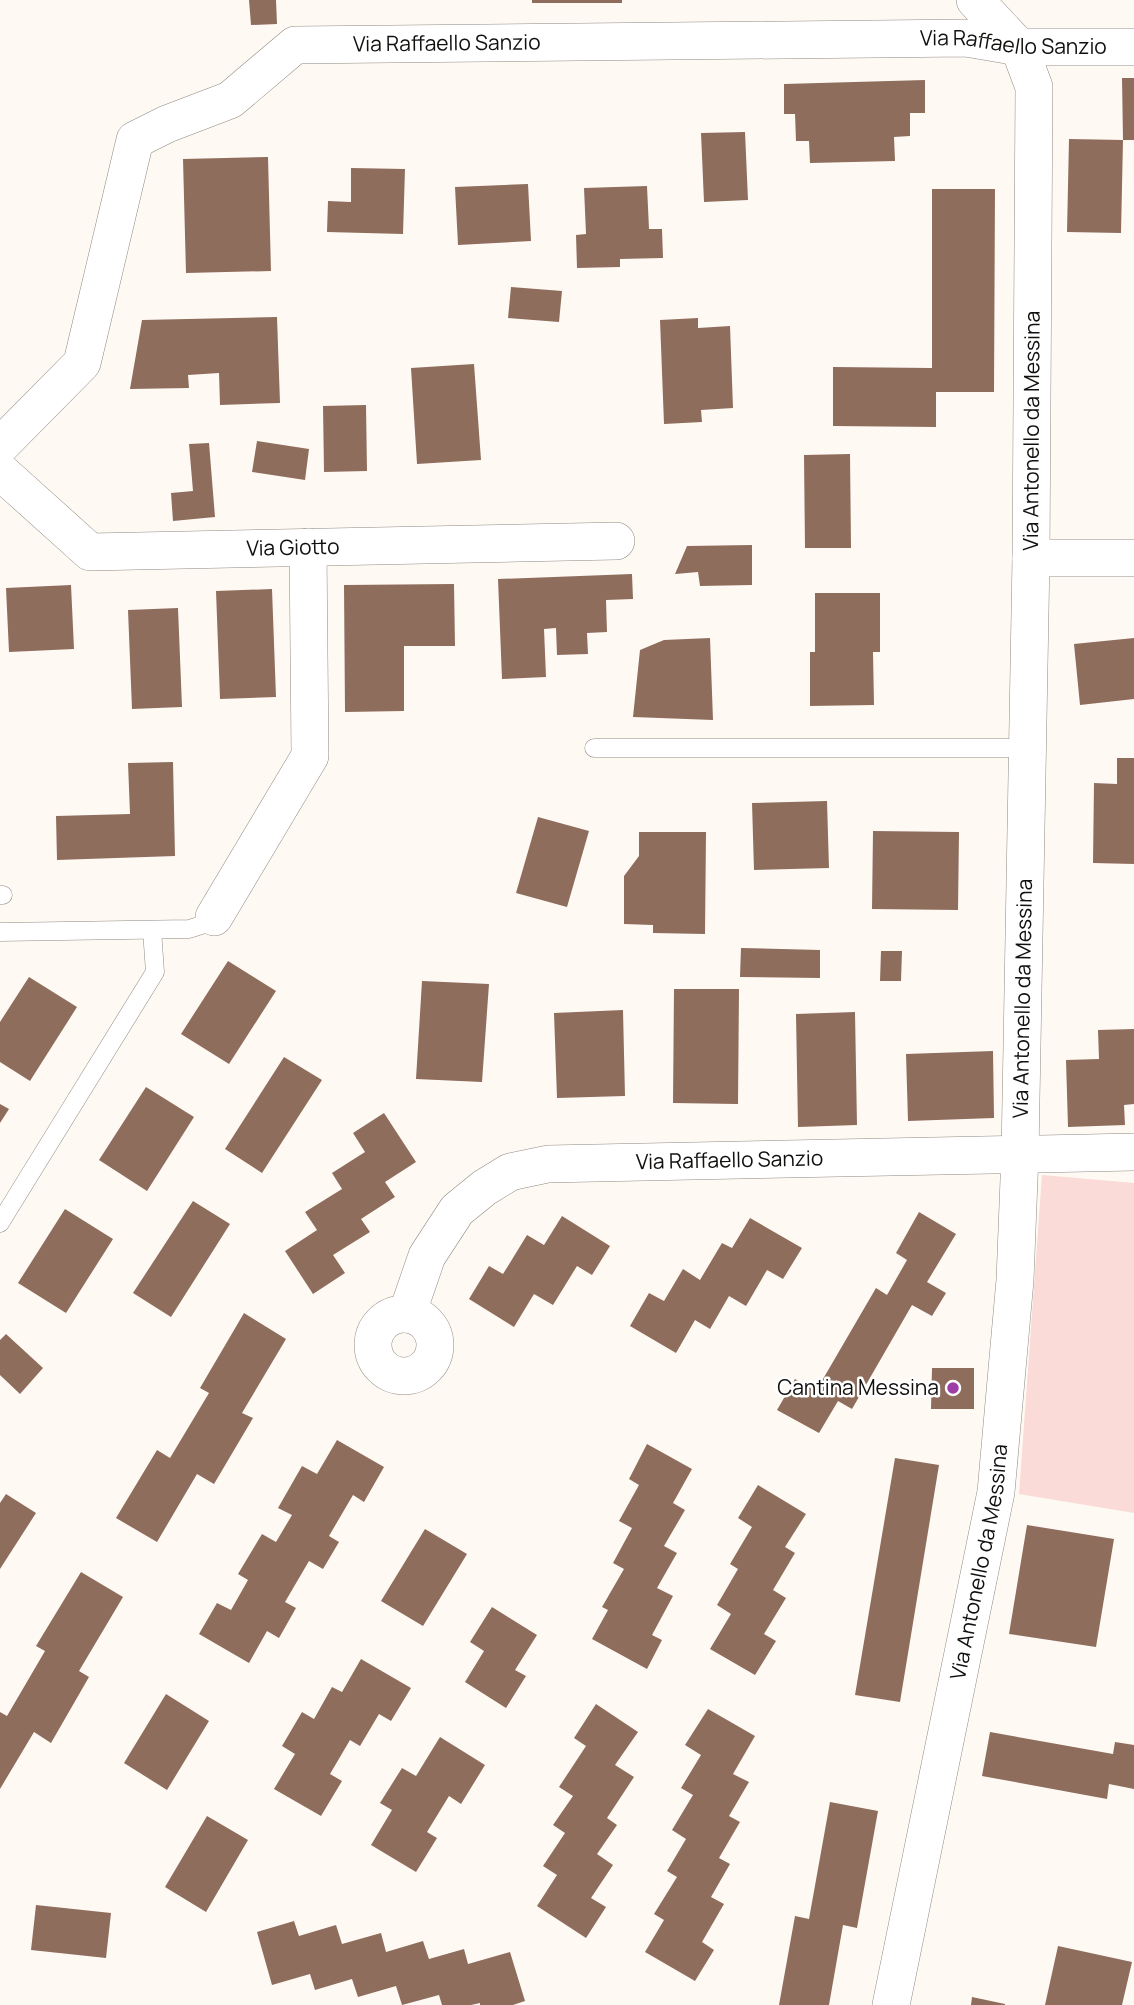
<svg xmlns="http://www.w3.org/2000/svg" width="1134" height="2005" font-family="Manrope,sans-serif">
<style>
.green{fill:#fadbd7}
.building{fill:#8e6d5c}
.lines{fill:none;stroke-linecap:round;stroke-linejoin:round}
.service-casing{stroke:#908a84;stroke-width:19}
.minor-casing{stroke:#908a84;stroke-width:38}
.service{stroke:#fff;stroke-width:18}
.minor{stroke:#fff;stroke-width:37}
.poi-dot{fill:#9e3da5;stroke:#fff;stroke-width:2.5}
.labels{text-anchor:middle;stroke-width:5;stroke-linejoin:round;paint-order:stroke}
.street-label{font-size:21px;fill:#12100e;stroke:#fff}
.poi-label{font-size:21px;fill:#12100e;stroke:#fff;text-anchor:end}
</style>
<rect width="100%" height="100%" fill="#fff9f4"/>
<path class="green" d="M1042,1175L1134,1183V1513L1019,1494Z"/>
<path class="building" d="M249,0H276L277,24L251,25Z
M532,0H622V3H532Z
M1122,78H1134V140H1123Z
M925,80V113H910V136L894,137L895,161L810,163L809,141H796L795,114H784V84Z
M745,132L748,200L704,202L701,133Z
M1069,139L1123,140L1121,233L1067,232Z
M268,157L271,271L186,273L183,159Z
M351,168L405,169L403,234L327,232L328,201L351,202Z
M528,184L531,241L458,245L455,187Z
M647,186L649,229H662L663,258L620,259V267L577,268L576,235L586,234L584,188Z
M932,189H995L994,392H936V427L833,426V367L932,368Z
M511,287L562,291L559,322L508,318Z
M277,317L280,403L220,405L219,373L188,375L189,388L130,389L142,320Z
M698,318V328L730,326L733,408L701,410L702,422L664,424L660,320Z
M474,364L481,460L417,464L411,368Z
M366,405L367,471L324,472L323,406Z
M257,441L309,449L305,480L252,472Z
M209,443L215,517L173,521L171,493L193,491L189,444Z
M850,454L851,548H805L804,455Z
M752,545V585L700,586L698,572L675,574L687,546Z
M632,574L633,599L606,600L607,632L587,633L588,654L557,655L556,628L544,629L546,677L502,679L498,579Z
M454,584L455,646H404V711L345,712L344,585Z
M71,585L74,649L9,652L6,588Z
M272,589L276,697L220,699L216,591Z
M815,593H880V652H873L874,705L810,706V652H815Z
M178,608L182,707L132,709L128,610Z
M710,638L713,720L633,717L640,650L664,640Z
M1134,638V699L1080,705L1074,644Z
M1117,758H1134V864L1093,863L1094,783L1117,784Z
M173,762L175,856L57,860L56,816L130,814L128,763Z
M827,801L829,868L754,870L752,803Z
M538,817L589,831L567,907L516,893Z
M873,831L959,832L958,910L872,909Z
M639,832H706L705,934L653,933V925L624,924V876L639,856Z
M741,948L820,950V978L740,977Z
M881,951H902L901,981H880Z
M228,961L276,991L229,1064L181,1034Z
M29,977L77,1007L30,1081L0,1062V1022Z
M422,981L489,984L482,1082L416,1079Z
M674,989H739L738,1104L673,1103Z
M623,1010L625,1096L557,1098L554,1013Z
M855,1012L857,1125L798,1127L796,1014Z
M1134,1029V1104L1124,1105L1125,1125L1068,1127L1066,1060L1099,1059L1098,1030Z
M993,1051L994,1118L908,1121L906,1054Z
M284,1057L322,1080L262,1173L225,1149Z
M146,1087L194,1117L147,1191L99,1160Z
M0,1104L9,1109L0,1123Z
M384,1113L416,1162L385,1182L395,1197L361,1219L370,1232L333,1255L345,1273L313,1294L285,1251L317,1230L305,1212L342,1189L332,1173L365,1152L353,1133Z
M193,1201L230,1224L171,1317L133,1293Z
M65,1209L113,1239L66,1313L18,1283Z
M919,1212L956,1234L927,1282L946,1293L932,1316L912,1305L852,1409L838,1401L819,1433L777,1410L795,1379L816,1391L876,1288L887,1295L907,1260L896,1253Z
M562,1216L610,1246L592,1275L577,1266L553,1305L534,1294L514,1327L469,1299L489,1266L503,1274L527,1235L544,1245Z
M750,1218L802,1248L783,1279L767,1270L746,1306L729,1296L710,1329L695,1320L676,1353L630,1326L649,1293L664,1301L683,1269L700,1280L722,1243L732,1248Z
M244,1313L286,1339L242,1413L253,1418L214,1484L197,1474L157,1542L116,1518L157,1450L170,1458L209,1393L200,1388Z
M6,1334L43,1368L20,1394L0,1375V1340Z
M932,1368H974V1409H931Z
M337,1440L384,1467L364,1502L353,1495L329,1536L339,1542L323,1569L309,1561L285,1602L296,1608L279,1638L267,1631L249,1663L199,1634L217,1603L231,1610L248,1580L238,1574L262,1534L276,1542L292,1515L278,1508L302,1466L317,1474Z
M647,1444L692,1469L673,1503L685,1510L664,1546L677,1553L657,1588L673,1596L652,1635L662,1640L647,1669L592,1639L608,1610L602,1607L624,1569L613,1563L632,1528L619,1521L639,1485L629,1479Z
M895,1458L939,1465L900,1702L855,1695Z
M758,1485L806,1514L785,1547L795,1553L773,1590L786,1598L764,1634L776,1641L755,1675L710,1649L731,1614L717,1605L738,1569L730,1564L752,1527L738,1518Z
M6,1494L36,1513L0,1569V1503Z
M1027,1525L1114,1539L1096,1647L1009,1634Z
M425,1529L467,1554L423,1626L381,1601Z
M81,1572L123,1597L79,1671L89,1677L51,1743L34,1732L0,1789V1712L7,1716L45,1651L36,1646Z
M492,1607L537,1635L515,1670L526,1676L506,1708L465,1682L484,1651L470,1642Z
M361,1659L411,1688L391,1721L379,1714L360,1746L350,1740L330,1774L342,1781L321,1816L274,1789L295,1754L282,1746L302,1712L314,1719L332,1687L342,1692Z
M166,1694L209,1721L167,1790L124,1763Z
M596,1704L638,1732L615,1765L634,1777L607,1818L617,1825L597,1854L613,1865L591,1898L606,1907L586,1938L537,1906L557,1875L543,1866L565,1833L553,1825L573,1796L559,1787L586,1746L574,1738Z
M708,1709L755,1736L733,1774L749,1782L729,1816L740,1822L719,1858L730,1864L711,1897L724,1904L702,1942L714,1950L695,1981L645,1952L664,1920L654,1914L677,1877L667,1871L686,1839L672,1830L693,1795L681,1788L701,1755L685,1745Z
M990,1732L1113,1754L1115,1742L1134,1745V1789L1109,1784L1107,1799L982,1776Z
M440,1737L485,1765L461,1804L449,1796L427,1832L437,1838L416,1872L371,1845L392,1810L380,1803L402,1768L416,1776Z
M830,1802L878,1811L857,1928L843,1925L829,2005H779L795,1916L809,1919Z
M207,1816L248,1840L206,1912L165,1887Z
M36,1905L111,1913L106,1958L31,1950Z
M294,1921L299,1936L336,1925L342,1944L381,1933L386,1952L423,1941L429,1959L464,1949L468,1964L510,1952L525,2001L513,2005H480V2003L471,2005H442L439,1995L402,2005L396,1986L358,1997L352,1979L315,1990L310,1974L272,1985L257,1932Z
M1058,1946L1132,1962L1122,2005H1045Z
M972,1997L1005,2004V2005H971Z"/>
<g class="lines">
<defs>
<path id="service" d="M594,748H1027
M0,895H3
M0,932L189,929L205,924L214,917
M0,1223L155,972L152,930"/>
<g id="minor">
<path id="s1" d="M0,446L82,363L135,140L167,124L230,100L295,45L966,38L1019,47H1134"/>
<path id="s2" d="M0,471L90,552L616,541"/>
<path d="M1031,558H1134"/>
<path d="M214,917L310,756L308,547"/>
<path id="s3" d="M407,1314L427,1256L457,1210L484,1188L510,1172L548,1164L1134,1152"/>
<circle cx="404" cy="1345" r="31"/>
<path id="s4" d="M891,2005L996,1492L1015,1280L1020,1154L1031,558L1034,87L1019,47L975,0"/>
</g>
</defs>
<use href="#service" class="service-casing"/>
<use href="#minor" class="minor-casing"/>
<use href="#service" class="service"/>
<use href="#minor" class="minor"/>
</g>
<circle class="poi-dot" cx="953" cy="1388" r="7"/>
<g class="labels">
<g class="street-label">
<text dy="7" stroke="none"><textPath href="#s1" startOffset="1253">Via Raffaello Sanzio</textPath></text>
<text dy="7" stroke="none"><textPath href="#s1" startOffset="686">Via Raffaello Sanzio</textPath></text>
<text dy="7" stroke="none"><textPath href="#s4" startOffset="1586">Via Antonello da Messina</textPath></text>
<text dy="7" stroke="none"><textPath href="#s2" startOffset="324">Via Giotto</textPath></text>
<text dy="7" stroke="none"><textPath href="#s4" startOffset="1018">Via Antonello da Messina</textPath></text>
<text dy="7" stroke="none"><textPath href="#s3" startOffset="402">Via Raffaello Sanzio</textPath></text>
<text dy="7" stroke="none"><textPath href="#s4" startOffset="452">Via Antonello da Messina</textPath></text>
</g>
<g class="poi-label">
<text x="939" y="1395">Cantina Messina</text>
</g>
</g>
</svg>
